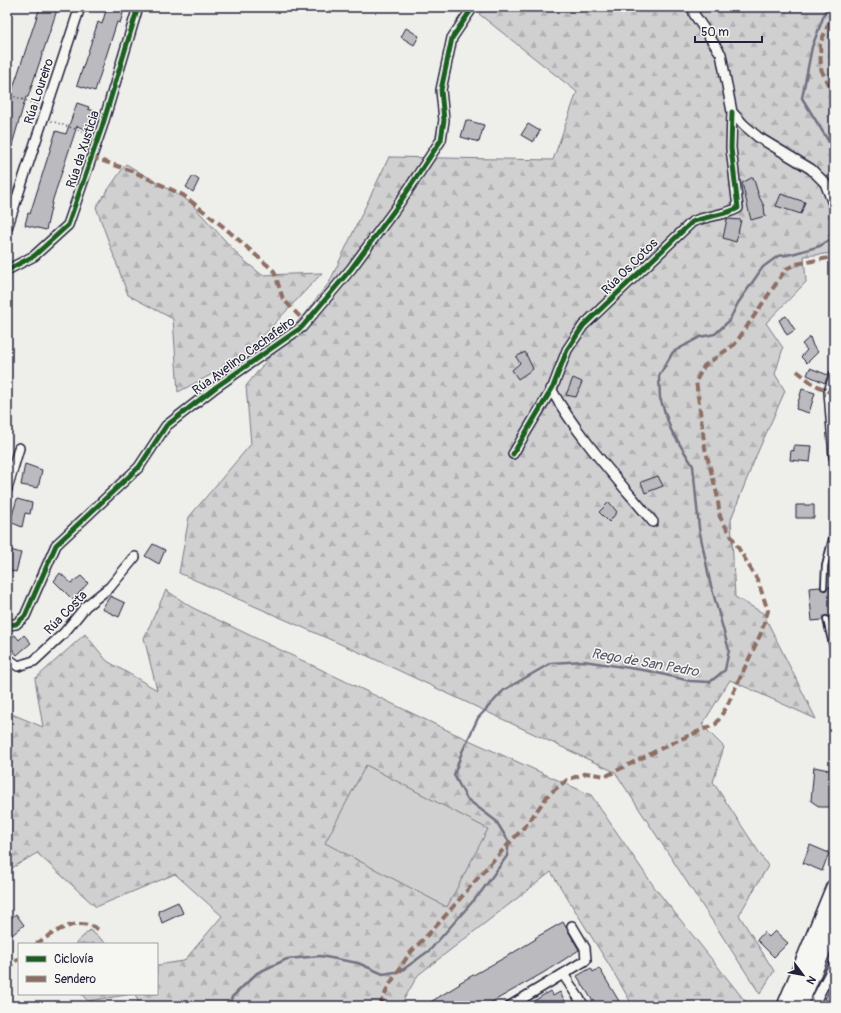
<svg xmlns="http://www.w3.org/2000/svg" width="841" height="1013" font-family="Pangolin,sans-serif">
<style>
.forest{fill:url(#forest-firs);stroke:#797986}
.park{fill:#d0d0d1;stroke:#797986}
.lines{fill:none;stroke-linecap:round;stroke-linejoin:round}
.stream{stroke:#727281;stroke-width:2.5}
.building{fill:#bbbbbf;stroke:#22223b}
.service-casing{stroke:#22223b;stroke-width:8}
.minor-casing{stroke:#22223b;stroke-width:12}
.trunk-casing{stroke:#22223b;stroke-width:18}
.path{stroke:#22223b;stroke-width:1.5;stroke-dasharray:1 3;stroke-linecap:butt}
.service{stroke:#f6f6f2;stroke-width:4.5}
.minor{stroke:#f6f6f2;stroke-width:9}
.trunk{stroke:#f6f6f2;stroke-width:15}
.quiet{stroke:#8d6e63;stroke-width:4;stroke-dasharray:8 4;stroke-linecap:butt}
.cycleway-casing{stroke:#f6f6f2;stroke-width:8}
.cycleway{stroke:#1b5e20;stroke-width:5}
.labels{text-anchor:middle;stroke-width:3;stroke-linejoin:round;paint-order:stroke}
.street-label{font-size:13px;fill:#22223b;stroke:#f6f6f2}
.water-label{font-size:14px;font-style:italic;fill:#575769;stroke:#f6f6f2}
</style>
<defs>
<pattern id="forest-firs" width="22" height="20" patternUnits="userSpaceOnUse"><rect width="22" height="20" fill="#d0d0d1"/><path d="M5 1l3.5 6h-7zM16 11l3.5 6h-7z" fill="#b2b2b4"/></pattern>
</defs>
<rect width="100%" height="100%" fill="#eeeeeb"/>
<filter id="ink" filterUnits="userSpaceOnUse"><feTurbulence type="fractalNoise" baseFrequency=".025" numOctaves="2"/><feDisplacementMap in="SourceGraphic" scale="8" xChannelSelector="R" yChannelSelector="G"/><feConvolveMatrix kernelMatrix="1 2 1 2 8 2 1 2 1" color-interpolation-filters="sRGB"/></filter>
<g filter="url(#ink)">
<path class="forest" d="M486,7H595L606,10L609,7H834V253L804,256L806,282L766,323L783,348L775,374L785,391L756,456L731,519L735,597L763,613L816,719L730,680L702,725L724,747L713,782L768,866L739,915L774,971L760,994L615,772L370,657L179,573L189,517L251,444L246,386L329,283L389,157L553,160L577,92L479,14Z
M126,164L190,202L241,258L262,275L322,273L241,359L178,392L173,319L128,295L96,207Z
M166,590L191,607L451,732L591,795L655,888L749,1006H633L611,968L551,872L418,975L400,1006H140L135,994H157V965L184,961L222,916L175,874L96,907L37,853L7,871V712L43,727L35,679L85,634L107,661L157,690L144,638Z
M90,930L107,944H75Z
M81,994H133L88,1001Z"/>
<path class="park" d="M366,765L488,829L447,907L325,843Z"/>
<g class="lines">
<path class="stream" d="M827,7L812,47L802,98L834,150
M229,1006L232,997L257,973L287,959L320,956L358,963L383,974L401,971L430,950L481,892L507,856L509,842L496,821L467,799L454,775L462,752L478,718L504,690L551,663L584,661L649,671L690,681L710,682L725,670L729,650L710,582L699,528L693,466L671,430L660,398L659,376L673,352L700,337L715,334L729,321L738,303L763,267L778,256L792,254L820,246L834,237"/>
</g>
<path class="building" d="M40,7H58L28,97H26L9,155H7V100H9Z
M107,7H125L120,23L117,22L95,91L77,85L98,22L102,24Z
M406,28L419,36L414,45L401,37Z
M77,103L89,107L88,109L94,111L87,130L77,126L53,199L46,230L25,225L28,213L30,214L56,131L66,134Z
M466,120L484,125L479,142L461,137Z
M528,124L540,131L533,142L521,135Z
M193,176L199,180L193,192L186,187Z
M753,177L758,193H757L764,206L765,216L751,220L742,183Z
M781,194L805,202L801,214L776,206Z
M727,219L741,220L736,242L723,238Z
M786,316L795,330L787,335L779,320Z
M810,337L813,346L818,352L807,363L801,357L807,350L802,344Z
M525,352L533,369L518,379L512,370L520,363L516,357Z
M810,368L828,375L825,383L807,375Z
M573,378L582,382L576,397L566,395Z
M802,389L815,393L809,413L796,409Z
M794,445L812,446L810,462L790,460L791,450L794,451Z
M25,464L42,470L38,488L21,485Z
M658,476L663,486L645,493L641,482Z
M17,499L32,503L30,514L25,513L22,527L10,522Z
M609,502L617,512L609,522L599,512Z
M796,505H814V518H796Z
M153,544L165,550L159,564L145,556Z
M7,549L21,553L16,572L7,570Z
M60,573L71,583L81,576L88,583L73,600L54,581Z
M830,586L833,619H830L826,615L822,620L812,621L809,588L820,587L824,591Z
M110,596L125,603L119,617L102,609Z
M15,635L19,640L24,635L31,643L17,655L7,643V641Z
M814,767L834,771L833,807H820L811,801Z
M810,845L829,853L822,871L803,863Z
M178,902L183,913L162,923L158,911Z
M16,914L24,925L11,936L7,932V921Z
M563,922L579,950L543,973L485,1006H424L460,984L459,983L511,954L536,939L535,938Z
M775,931L788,943L774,957L757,940L764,932L769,937Z
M591,968L593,972L599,968L622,1006H596L577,976Z
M834,979V1004L825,999Z
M550,991L553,996L560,992L566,1003L561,1006H526Z"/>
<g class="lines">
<defs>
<path id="service" d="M824,587L825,566L834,530
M826,619L834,653"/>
<path id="minor" d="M694,7V14L721,54L732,112L744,125L758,137L811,169L825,183L834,206
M7,228L80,7
M7,270L34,256L68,225L102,127L138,7
M834,375L829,392L834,457
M551,389C578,437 618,480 653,522
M513,454L553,387L567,350L583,326L692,222C706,216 726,215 738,208L731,148L732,112
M7,489L19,448
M7,625L16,624L25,616L56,545L139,467L166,426L216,387L302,327L351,269L396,208L441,140L444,120L441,90L452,38L473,7
M7,658L18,666L34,661L64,633L86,606L110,587L135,557
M563,974L586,960L585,948L572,926
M510,1006L563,974L584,1006
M813,1006L834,965"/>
<path id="trunk" d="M785,1006L834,887
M799,1006L834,925"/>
</defs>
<use href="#service" class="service-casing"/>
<use href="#minor" class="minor-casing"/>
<use href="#trunk" class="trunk-casing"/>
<path class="path" d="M7,94L39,105
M51,121L91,134"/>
<use href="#service" class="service"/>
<use href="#minor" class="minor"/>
<use href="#trunk" class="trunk"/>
<path class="quiet" d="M834,11L820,44L821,69L834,98
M91,157L132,171L183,195L225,228L274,271L283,299L305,322
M797,371L812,383L829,392
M36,944C55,932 77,915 99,930
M7,970L19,958
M380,1006L388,987L409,954L439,923L489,865L527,824L549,794L567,780L586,773L606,776L674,742L716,724L727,706L761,633L768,611L758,581L720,517L717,494L705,448L696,381L704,366L735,344L786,269L796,264L834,257"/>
<defs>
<path id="cycleway" d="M7,270L34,256L68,225L102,127L138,7
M513,454L553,387L567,350L583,326L692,222C706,216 726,215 738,208L731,148L732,112
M7,625L16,624L25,616L56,545L139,467L166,426L216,387L302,327L351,269L396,208L441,140L444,120L441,90L452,38L473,7"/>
</defs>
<use href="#cycleway" class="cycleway-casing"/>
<use href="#cycleway" class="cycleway"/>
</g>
</g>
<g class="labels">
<g class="street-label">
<text transform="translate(38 91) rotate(-72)" y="5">Rúa Loureiro</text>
<text transform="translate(82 149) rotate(-72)" y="5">Rúa da Xusticia</text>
<text transform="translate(629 266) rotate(-45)" y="5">Rúa Os Cotos</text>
<text transform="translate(243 355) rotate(-36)" y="5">Rúa Avelino Cachafeiro</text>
<text transform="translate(65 612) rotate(-46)" y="5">Rúa Costa</text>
</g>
<g class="water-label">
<text transform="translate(645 662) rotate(10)" y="5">Rego de San Pedro</text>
</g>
</g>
<rect width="841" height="1013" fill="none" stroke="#f6f6f2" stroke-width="24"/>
<rect x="12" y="12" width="817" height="989" fill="none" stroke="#22223b" stroke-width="1.5" filter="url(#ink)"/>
<rect x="18" y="943" width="140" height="52" fill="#f6f6f2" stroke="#a1a1a9"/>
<rect x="26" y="956" width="20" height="6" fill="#1b5e20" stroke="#a1a1a9"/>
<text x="54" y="963" font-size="12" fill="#22223b">Ciclovía</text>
<rect x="26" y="976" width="20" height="6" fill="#8d6e63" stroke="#a1a1a9"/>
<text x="54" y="983" font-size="12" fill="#22223b">Sendero</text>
<g transform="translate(803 975) rotate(122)" stroke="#f6f6f2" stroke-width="3" paint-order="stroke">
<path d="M0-3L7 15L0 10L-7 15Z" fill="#22223b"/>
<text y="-6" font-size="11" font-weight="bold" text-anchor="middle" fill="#22223b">N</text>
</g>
<path d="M695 36v6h67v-6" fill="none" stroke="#22223b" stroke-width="2"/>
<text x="701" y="36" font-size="12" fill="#22223b" stroke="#f6f6f2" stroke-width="3" paint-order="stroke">50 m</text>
</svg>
